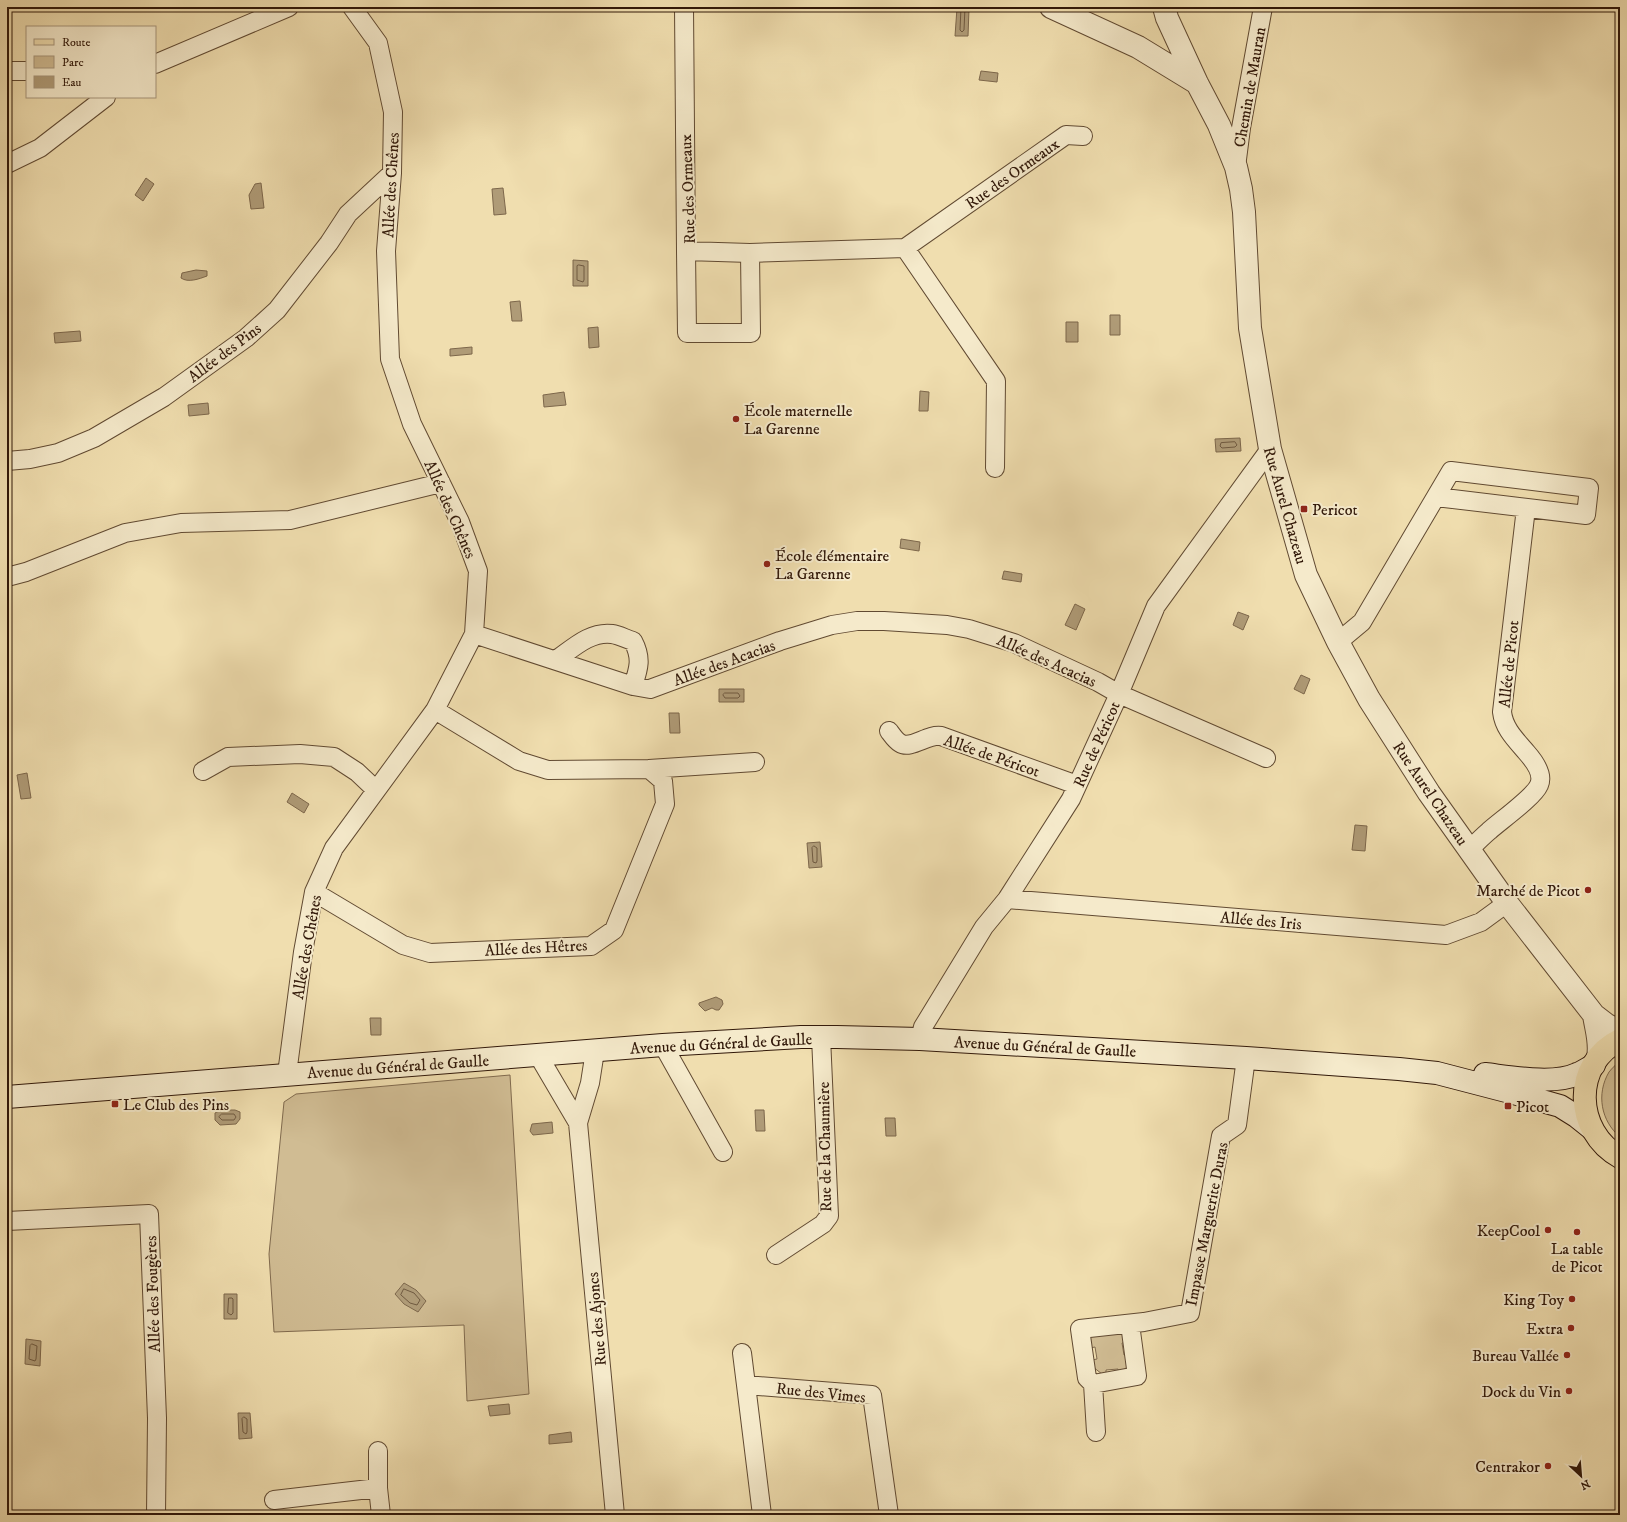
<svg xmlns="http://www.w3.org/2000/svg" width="1627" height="1522" font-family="'IM FELL DW Pica',serif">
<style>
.green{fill:#d0bc93;stroke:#806a4e}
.water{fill:#af9b77;stroke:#7d674b}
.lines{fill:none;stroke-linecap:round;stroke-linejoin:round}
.shore{stroke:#705a40;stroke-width:1}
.minor-casing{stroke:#614a32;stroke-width:20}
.tertiary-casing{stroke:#614a32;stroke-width:24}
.secondary-casing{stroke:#311809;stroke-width:24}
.primary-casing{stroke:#311809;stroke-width:24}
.minor{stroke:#f5eacb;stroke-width:18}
.tertiary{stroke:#f5eacb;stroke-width:22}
.secondary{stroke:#f5eacb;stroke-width:22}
.primary{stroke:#f0deaf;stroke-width:22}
.poi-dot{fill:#8f2418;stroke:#f5eacb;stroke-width:1.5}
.labels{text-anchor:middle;stroke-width:4;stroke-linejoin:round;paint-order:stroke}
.street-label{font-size:16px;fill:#311809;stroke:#f5eacb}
.poi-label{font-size:16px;fill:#311809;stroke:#f5eacb;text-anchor:end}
</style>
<rect width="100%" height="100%" fill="#f0deaf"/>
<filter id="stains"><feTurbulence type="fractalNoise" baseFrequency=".005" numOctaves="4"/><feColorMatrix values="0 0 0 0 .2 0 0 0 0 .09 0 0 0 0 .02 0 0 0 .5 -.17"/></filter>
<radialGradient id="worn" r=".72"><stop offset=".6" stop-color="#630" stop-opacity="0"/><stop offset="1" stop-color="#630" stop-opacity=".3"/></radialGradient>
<path class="green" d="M1620,1060V1137C1601,1121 1596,1094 1609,1072C1612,1068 1617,1064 1620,1060Z
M510,1075L529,1394L467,1401L464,1325L274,1332L269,1254L284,1102L296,1094Z
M1122,1331L1127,1342L1122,1343L1124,1355H1129L1127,1367L1119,1374L1118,1369L1106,1370V1375L1102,1374L1093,1367L1092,1360L1097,1359L1095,1347L1090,1348L1089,1340L1091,1336Z"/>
<path class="water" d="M957,8L969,9L968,36H955Z
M981,71L998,73L997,82L979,80Z
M146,178L154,184L143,201L135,195Z
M261,183L264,208L251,209L249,195L255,184Z
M503,188L506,214L494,215L492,189Z
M573,260L588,261V286H573Z
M196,270L207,271V276C199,279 188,283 181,278L182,273Z
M520,301L522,321H512L510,302Z
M1110,315H1120V335H1110Z
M1066,322H1078V342H1066Z
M598,327L599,347L589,348L588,328Z
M80,331L81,341L55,343L54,333Z
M472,347V354L450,356V349Z
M920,391L929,392L928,411H919Z
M564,392L566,405L544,407L543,395Z
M208,403L209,414L189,416L188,405Z
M1240,438L1241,451L1216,452L1215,439Z
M901,539L920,542L919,551L900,548Z
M1004,571L1022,574L1021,582L1002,579Z
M1075,604L1085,609L1076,630L1065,625Z
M1238,612L1249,616L1243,630L1233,625Z
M1301,675L1310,679L1304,694L1294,689Z
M719,689H744V702H719Z
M669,713H679L680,733H670Z
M27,773L31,798L21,799L17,775Z
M292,793L309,804L304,813L287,802Z
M1355,825L1367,826L1365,851L1352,850Z
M820,842L822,867L809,868L807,843Z
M716,997L722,1000L723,1004L719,1010H716L712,1008L705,1011L699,1005V1003Z
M370,1018H381V1035H371Z
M221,1110H235L240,1112V1119L236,1124L220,1125L215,1120V1113Z
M755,1110H764L765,1131H756Z
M885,1118H895L896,1136H886Z
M552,1122L553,1133L533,1135L530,1131L532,1124Z
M404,1283L416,1290L426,1301L418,1312L404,1304L395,1294Z
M224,1294H237V1319H224Z
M26,1339L41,1341L40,1366L25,1364Z
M509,1404L510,1414L490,1416L488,1406Z
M238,1413H250L252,1438L239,1439Z
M571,1432L572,1442L549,1444V1435Z"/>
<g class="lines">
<path class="shore" d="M961,7L960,30L962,32L964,30L965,7
M579,265L584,266V280L583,282L577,280V266Z
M1235,442L1237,445L1235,447L1222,448L1220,446L1221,443Z
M725,693H738L740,696L738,698H725L723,695Z
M814,846L817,848V861L816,863L813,862L812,848Z
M222,1114H234L236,1117L234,1120H222L219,1117Z
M404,1289L414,1293L420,1300L417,1305L410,1303L401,1295Z
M229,1298H232L233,1299V1313L231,1315L228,1313Z
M32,1344L37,1346L36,1359L35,1361L29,1359L30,1346Z
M244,1417L247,1419V1432L246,1434L243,1432L242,1419Z"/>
<defs>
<path id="minor" d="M684,7L686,251L750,253L905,248L996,381L995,468
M155,64L289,7
M7,71H27
M7,164L40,148L106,97
M1236,167L1241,128L1263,7
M905,248L1066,135L1083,136
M686,251L687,333H751L750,253
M7,461L30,459L58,453L94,438L164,397L246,338L277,310L329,243L348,214L392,173
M7,577L26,572L125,533L181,523L290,520L441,483
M474,634L633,686L650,689L780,641L832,625L857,621H884L947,625L969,629L1014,643L1098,682L1119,694L1266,758
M1338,642L1362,622L1451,471L1589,488L1586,515L1436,497
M556,660C572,649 590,631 612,634C619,635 626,639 633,641C642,658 639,668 633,686
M889,731C892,735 896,741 900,743C911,750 927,734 941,736L1077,785
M649,769L755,762
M203,771L228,757L300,754L334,757L357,772L376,790
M1469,850C1476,843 1482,837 1489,831C1500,821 1534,797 1539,785C1544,774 1534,761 1527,753C1516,740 1504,729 1502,712L1526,508
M314,892L403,945L430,953L591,946L614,930L665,804L663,781L649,769L548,770L519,761L435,710
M1007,899L1446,935L1481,922L1507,903
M920,1039L923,1027L984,927L1007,899L1071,799L1119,694L1156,606L1270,449
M663,1045L723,1152
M595,1051L590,1083L578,1123L615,1515
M538,1055L578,1123
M287,1074L303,952L314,892L334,848L435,710L474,634L478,571L460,522L412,424L390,359L386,251L392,173L393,112L378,43L352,7
M7,1221L149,1214L157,1418L156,1515
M776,1255L823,1224L829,1216L821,1037
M1130,1324L1137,1376L1093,1384L1087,1378L1080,1329L1144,1322L1190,1313L1221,1136L1237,1125L1246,1058
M742,1353L746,1385
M1093,1384L1096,1432
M378,1451V1488
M274,1500L378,1488L381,1515
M762,1515L746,1385L872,1395L889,1515"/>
<path id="tertiary" d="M1051,7L1138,47L1197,83
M1164,7L1167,18L1197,83L1219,125L1236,167L1241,189L1244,212L1250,328L1270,449L1306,575L1338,642L1369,699L1429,793L1507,903L1594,1015L1607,1025L1620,1031
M1594,1015C1596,1029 1601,1043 1598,1057"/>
<path id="secondary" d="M1485,1074C1511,1077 1554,1085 1577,1074C1583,1072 1588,1068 1594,1065
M7,1097L663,1045L801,1037H837L920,1039L1246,1058L1399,1069L1437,1073L1510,1092L1560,1106L1576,1116L1591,1128"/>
<path id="primary" d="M1620,1040C1572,1063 1574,1132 1620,1157"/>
</defs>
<use href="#minor" class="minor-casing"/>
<use href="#tertiary" class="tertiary-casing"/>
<use href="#secondary" class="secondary-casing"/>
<use href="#primary" class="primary-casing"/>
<use href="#minor" class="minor"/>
<use href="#tertiary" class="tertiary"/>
<use href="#secondary" class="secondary"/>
<use href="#primary" class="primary"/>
</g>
<g class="poi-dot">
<circle cx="736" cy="419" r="4"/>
<rect x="1300" y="505" width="8" height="8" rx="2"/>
<circle cx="767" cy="564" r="4"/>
<circle cx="1588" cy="890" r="4"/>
<rect x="111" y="1100" width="8" height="8" rx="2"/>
<rect x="1504" y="1102" width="8" height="8" rx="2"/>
<circle cx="1548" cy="1230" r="4"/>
<circle cx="1577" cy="1232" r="4"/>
<circle cx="1572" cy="1299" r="4"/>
<circle cx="1571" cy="1328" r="4"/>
<circle cx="1567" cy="1355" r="4"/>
<circle cx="1569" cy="1391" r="4"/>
<circle cx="1548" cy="1466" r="4"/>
</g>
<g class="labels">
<g class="street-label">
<text transform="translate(1249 87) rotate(-80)" y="6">Chemin de Mauran</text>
<text transform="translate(1012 173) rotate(-35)" y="6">Rue des Ormeaux</text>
<text transform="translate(390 185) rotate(-87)" y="6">Allée des Chênes</text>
<text transform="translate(687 189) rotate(-92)" y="6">Rue des Ormeaux</text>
<text transform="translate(224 352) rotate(-37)" y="6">Allée des Pins</text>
<text transform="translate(1286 505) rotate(74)" y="6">Rue Aurel Chazeau</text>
<text transform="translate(451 509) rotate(66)" y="6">Allée des Chênes</text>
<text transform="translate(1047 660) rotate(24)" y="6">Allée des Acacias</text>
<text transform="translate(724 662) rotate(-20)" y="6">Allée des Acacias</text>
<text transform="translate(1508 664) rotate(-84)" y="6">Allée de Picot</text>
<text transform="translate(1096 744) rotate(-66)" y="6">Rue de Péricot</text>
<text transform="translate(992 755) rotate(19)" y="6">Allée de Péricot</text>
<text transform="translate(1431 793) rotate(56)" y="6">Rue Aurel Chazeau</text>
<text transform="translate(1261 920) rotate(5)" y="6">Allée des Iris</text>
<text transform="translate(306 947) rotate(-80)" y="6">Allée des Chênes</text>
<text transform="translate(536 947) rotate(-3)" y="6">Allée des Hêtres</text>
<text transform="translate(721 1043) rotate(-3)" y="6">Avenue du Général de Gaulle</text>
<text transform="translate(1045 1046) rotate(3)" y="6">Avenue du Général de Gaulle</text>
<text transform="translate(398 1066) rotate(-4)" y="6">Avenue du Général de Gaulle</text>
<text transform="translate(824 1147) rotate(-91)" y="6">Rue de la Chaumière</text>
<text transform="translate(1206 1224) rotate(-79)" y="6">Impasse Marguerite Duras</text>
<text transform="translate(152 1294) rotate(-92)" y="6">Allée des Fougères</text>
<text transform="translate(596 1319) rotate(-95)" y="6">Rue des Ajoncs</text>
<text transform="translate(821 1392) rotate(6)" y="6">Rue des Vimes</text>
</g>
<g class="poi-label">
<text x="744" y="416" text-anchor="start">École maternelle<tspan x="744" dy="18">La Garenne</tspan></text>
<text x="1312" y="515" text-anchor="start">Pericot</text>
<text x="775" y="561" text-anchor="start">École élémentaire<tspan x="775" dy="18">La Garenne</tspan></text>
<text x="1580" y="896">Marché de Picot</text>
<text x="123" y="1110" text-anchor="start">Le Club des Pins</text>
<text x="1516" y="1112" text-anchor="start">Picot</text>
<text x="1540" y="1236">KeepCool</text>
<text x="1577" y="1254" text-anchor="middle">La table<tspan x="1577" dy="18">de Picot</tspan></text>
<text x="1564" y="1305">King Toy</text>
<text x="1563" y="1334">Extra</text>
<text x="1559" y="1361">Bureau Vallée</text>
<text x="1561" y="1397">Dock du Vin</text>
<text x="1540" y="1472">Centrakor</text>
</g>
</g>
<rect width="1627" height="1522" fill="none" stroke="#f0deaf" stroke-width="24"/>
<rect x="8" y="8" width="1611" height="1506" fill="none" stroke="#311809" stroke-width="2"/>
<rect x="12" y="12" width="1603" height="1498" fill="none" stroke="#311809"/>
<rect x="26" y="26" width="130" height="72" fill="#f5eacb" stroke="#a7967d"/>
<rect x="34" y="39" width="20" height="6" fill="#f0deaf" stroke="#a7967d"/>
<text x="62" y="46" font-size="12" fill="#311809">Route</text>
<rect x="34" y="56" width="20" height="12" fill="#d0bc93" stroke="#a7967d"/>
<text x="62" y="66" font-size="12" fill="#311809">Parc</text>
<rect x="34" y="76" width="20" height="12" fill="#af9b77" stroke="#a7967d"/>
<text x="62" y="86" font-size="12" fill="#311809">Eau</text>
<g transform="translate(1581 1476) rotate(154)" stroke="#f5eacb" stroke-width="3" paint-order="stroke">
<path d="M0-3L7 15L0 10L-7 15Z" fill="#311809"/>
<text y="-6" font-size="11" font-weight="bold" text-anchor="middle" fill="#311809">N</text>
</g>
<rect width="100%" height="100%" filter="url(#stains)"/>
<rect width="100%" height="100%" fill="url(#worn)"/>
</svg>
